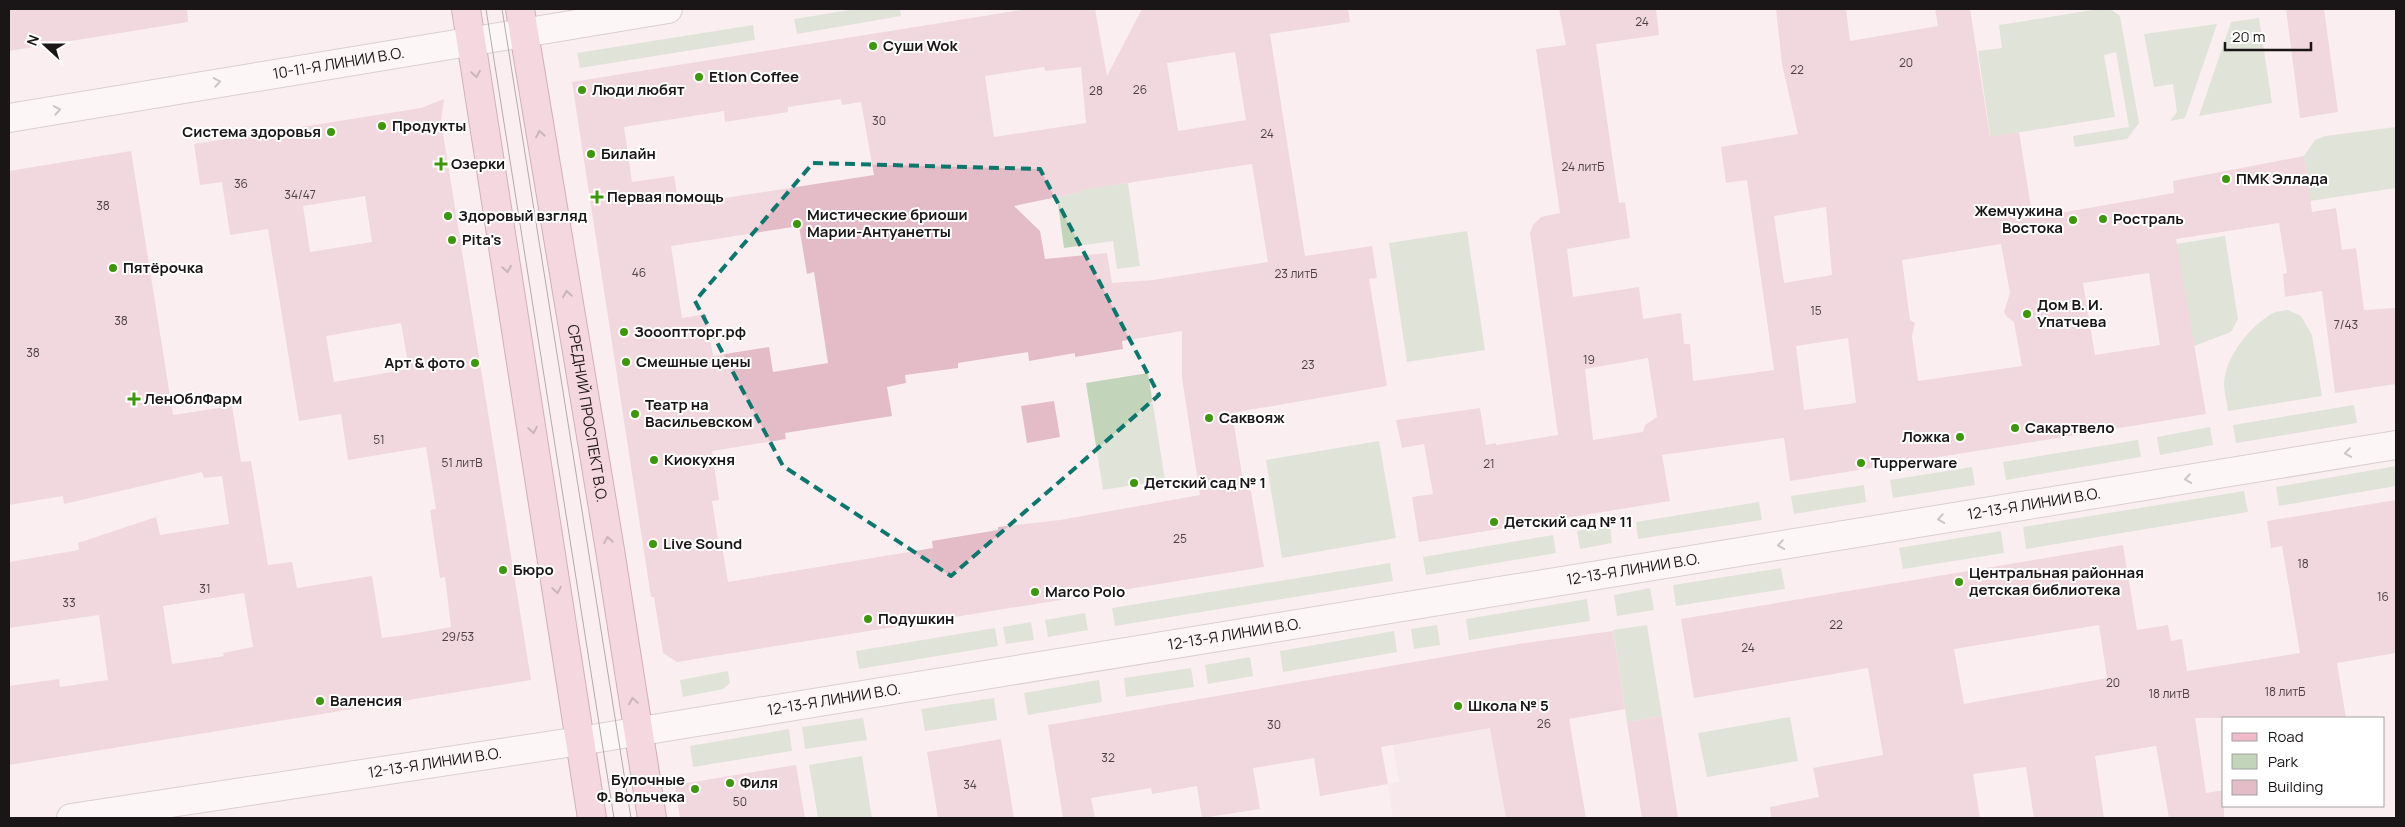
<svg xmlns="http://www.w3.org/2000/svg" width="2405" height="827" font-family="Manrope,sans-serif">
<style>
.built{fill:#f4e0e5}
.green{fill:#c2d5bb}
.building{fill:#e4bcc7;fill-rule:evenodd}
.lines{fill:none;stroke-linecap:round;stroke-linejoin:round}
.minor-casing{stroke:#b4a8ab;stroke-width:30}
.major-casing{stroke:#9f6376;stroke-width:30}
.minor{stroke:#fff;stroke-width:28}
.major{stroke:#f0bacb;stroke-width:28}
.tram{stroke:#5f585a;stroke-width:1}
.oneway{stroke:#90707a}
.oneway2{stroke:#989697}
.marked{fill:none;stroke:#0f766e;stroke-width:4;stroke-dasharray:10 6;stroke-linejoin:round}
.poi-dot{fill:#3d960c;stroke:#fff;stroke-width:2}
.labels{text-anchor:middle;stroke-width:4;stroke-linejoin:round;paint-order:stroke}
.number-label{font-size:12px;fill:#4c4043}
.poi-label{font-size:15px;font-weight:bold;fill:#1a1617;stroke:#fff;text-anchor:start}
.street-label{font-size:15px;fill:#1a1617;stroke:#fff}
</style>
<rect width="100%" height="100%" fill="#faeef1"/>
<path class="built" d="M1519,644L1548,818H1393L1388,784L1399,781L1380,668Z"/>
<path class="green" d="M856,9H900L901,16L797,34L794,19Z
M2099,9H2110L2120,16L2139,123L2127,139L2075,147L2073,136L2129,127L2116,52L2104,55L2115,117L2015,133L1992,148L1978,51L2002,48L1999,25Z
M2259,18L2272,103L2199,116L2231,22Z
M2217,24L2185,118L2170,121L2177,112L2173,84L2154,87L2144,34Z
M753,25L755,40L580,68L577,53Z
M2396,127V188L2310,201L2304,156L2315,140L2325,136Z
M1128,183L1140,266L1117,269L1113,241L1064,248L1057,197L1081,192V189Z
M1467,231L1485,350L1407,362L1389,243Z
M2225,236L2238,319L2231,332L2194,346L2176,244Z
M2288,310L2301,316L2312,335L2322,396L2228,411C2227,402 2224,393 2224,384C2225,357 2250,326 2273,313C2277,311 2283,311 2288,310Z
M1148,373L1165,480L1103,490L1086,383Z
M2354,405L2357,423L2236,443L2233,425Z
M2210,427L2213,445L2160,455L2157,437Z
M2138,440L2141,457L2006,480L2003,462Z
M1379,441L1396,538L1282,558L1266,460Z
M2396,466V486L2279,506L2276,487Z
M1972,467L1975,485L1893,498L1890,480Z
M1864,485L1866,502L1794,514L1791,496Z
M2244,491L2248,512L2026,549L2023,527Z
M1759,502L1762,520L1638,539L1636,522Z
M1610,525L1612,543L1580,549L1577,531Z
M2001,531L2004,553L1903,569L1899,548Z
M1553,535L1556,553L1426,575L1423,557Z
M1390,563L1393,581L1115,626L1112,608Z
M1781,568L1785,589L1676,606L1673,585Z
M1650,588L1654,610L1617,616L1614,595Z
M1587,599L1590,621L1469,640L1466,619Z
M1085,613L1088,630L1048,637L1045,620Z
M1031,622L1034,640L1006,644L1003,627Z
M1437,625L1440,645L1414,649L1411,629Z
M1647,625L1662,716L1627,722L1613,630Z
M995,628L998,646L859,669L856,651Z
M1394,631L1397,652L1283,672L1280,651Z
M1250,657L1253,676L1208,684L1205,665Z
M1191,668L1194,687L1126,697L1124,678Z
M728,671L730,683L723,689L683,697L680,680Z
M1099,680L1102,702L1028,715L1024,693Z
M994,698L997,720L925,731L921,709Z
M1790,717L1798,761L1707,777L1698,733Z
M863,718L867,740L805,749L802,727Z
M789,729L792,751L693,767L690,746Z
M862,756L872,818H818L809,765Z"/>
<path class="building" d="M9,9H187L188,22L9,51Z
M1027,9H1095L1107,76L1142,9H1348L1350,22L1270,34L1305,256L1372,246L1377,278L1369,279L1387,386L1232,413L1244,487L1250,486L1264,567L677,662L663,653L654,597H651L572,82ZM1235,52L1246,120L1178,131L1167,63ZM1044,67L1045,71L1081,67L1086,123L994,137L985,76ZM841,99L842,105L861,102L874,175L679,205L674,176L632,182L624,127L724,111L725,122L788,112V107ZM1252,164L1268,262L1153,280L1112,283L1107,253L1045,259L1040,231L1014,206L1081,192V190ZM799,226L807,274L814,272L828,363L773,372L769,347L713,356L706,314L682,318L671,246ZM1182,331V378L1200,495L1060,520L998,527V530L932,541L933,548L728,582L722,546L719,547L712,501L719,500L712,451L786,439L785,433L892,416L887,387L906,383L905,375L958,368V363L1028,352L1029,361L1075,353V357L1123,349L1122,341Z
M1559,9H1656L1659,35L1596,44L1619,203L1625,202L1630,238L1567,249L1573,297L1639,287L1643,319L1681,313L1684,344H1690L1693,381L1774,370L1747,180L1726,183L1721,147L1798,134L1782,64L1776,9H1846L1850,41L1938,26L1935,9H1970L1990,137L2019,132L2032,214L2057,210L2060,213L2174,193L2173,181L2304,156L2312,212L2336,208L2342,250L2356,248L2364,310L2396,308V384L2335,393L2322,291L2285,297L2283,274L2287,273L2279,223L2176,239L2206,414L1790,481L1784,438L1662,455L1670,501L1419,542L1412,497L1433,494L1424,444L1402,448L1396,420L1480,408L1486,445L1496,443V445L1558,435L1530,233L1533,225L1541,217L1560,213L1536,49L1566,45ZM1826,207L1832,275L1784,283L1774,216ZM2001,244L2010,293L2004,312L2007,317L2014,322L2022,366L1918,381L1912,336L1915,323L1910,320L1902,260ZM2149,273L2160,345L2095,355L2083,283ZM1848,338L1856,403L1804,410L1796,346ZM1648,358L1657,417L1645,425L1643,432L1593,440L1585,369Z
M2286,9H2324L2338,112L2300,118Z
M444,99L441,121L531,680L9,765V686L59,679L60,687L108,680L99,615L9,628V562L79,550L78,543L156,517L160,535L229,524L222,476L204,478L202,472L64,504L63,496L9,505V171L131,151L173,415L232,406L241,462L251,461L268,565L292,562L297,588L372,576L382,638L405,635L451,627L445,577L440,578L430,510L436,509L426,447L348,460L341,414L299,421L268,229L230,235L222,182L200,185L194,144L421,108ZM365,196L372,242L310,252L303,206ZM401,323L409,369L334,382L326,336ZM244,593L253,647L223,653L224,656L172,664L163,606Z
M1054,401L1060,437L1027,443L1021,406Z
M2396,500V653L2337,663L2346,718H2195L2206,793L2224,790V818H2169L2156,746L2095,756L2104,818H2034L2026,767L1973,774L1980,818H1771L1770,807L1819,797L1813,768L1883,755L1868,668L1694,698L1681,619L2123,545L2137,630L2168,625L2171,641L2182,639L2187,671L2300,653L2282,546L2271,548L2267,521ZM2099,625L2107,678L1964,704L1954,649Z
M1613,631L1625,709L1569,719L1586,818H1506L1490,728L1381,747L1388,784L1320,796L1314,758L1253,768L1260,809L1202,818L1197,786L1152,794L1151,788L1091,798L1095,818H1063L1048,725L1519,644Z
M1662,716L1678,818H1642L1627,722Z
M1001,739L1014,818H938L927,752Z
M796,765L805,818H680L675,785Z"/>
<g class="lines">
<defs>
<g id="minor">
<path id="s1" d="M9,118L668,9"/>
<path id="s2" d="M71,818L580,741L2396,445"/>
</g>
<g id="major">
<path d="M466,9L592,818"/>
<path id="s3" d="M520,9L610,550L652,818"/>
</g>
</defs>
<use href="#minor" class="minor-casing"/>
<use href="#major" class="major-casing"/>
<use href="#minor" class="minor"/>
<use href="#major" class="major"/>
<path class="tram" d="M486,9L614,818
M502,9L631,818"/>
</g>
<defs><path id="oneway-chevron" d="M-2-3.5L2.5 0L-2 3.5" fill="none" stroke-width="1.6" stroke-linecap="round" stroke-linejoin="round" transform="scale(1.25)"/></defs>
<g class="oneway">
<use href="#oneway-chevron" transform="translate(476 74) rotate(81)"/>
<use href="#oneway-chevron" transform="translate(540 134) rotate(-100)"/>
<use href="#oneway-chevron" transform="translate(507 269) rotate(81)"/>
<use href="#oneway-chevron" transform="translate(567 294) rotate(-99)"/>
<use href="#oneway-chevron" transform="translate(533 430) rotate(81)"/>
<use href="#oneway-chevron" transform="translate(608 540) rotate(-99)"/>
<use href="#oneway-chevron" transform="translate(557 590) rotate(81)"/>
<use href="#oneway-chevron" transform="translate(633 701) rotate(-99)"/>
</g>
<g class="oneway2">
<use href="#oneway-chevron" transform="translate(217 82) rotate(-10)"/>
<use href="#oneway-chevron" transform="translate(57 110) rotate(-10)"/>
<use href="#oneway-chevron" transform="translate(2348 453) rotate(171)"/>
<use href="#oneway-chevron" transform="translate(2188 479) rotate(171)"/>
<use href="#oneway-chevron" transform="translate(1941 519) rotate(171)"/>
<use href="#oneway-chevron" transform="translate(1781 545) rotate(171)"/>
</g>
<path d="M0 0H2405V827H0ZM813,163L1040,169L1159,395L951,576L783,466L695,301Z" fill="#faeef1" fill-opacity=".55" fill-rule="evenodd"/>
<path class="marked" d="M813,163L1040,169L1159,395L951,576L783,466L695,301Z"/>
<g class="poi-dot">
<circle cx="873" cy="46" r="5"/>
<circle cx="699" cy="77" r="5"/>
<circle cx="582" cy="90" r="5"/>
<circle cx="382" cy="126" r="5"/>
<circle cx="331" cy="132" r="5"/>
<circle cx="591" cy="154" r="5"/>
<path d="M438.5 156.5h5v5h5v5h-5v5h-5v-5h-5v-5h5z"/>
<circle cx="2226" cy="179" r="5"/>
<path d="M594.5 189.5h5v5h5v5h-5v5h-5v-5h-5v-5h5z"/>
<circle cx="448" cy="216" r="5"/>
<circle cx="2103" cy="219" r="5"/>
<circle cx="2073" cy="220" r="5"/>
<circle cx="797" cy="224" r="5"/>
<circle cx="452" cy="240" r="5"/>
<circle cx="113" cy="268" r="5"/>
<circle cx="2027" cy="314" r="5"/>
<circle cx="624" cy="332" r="5"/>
<circle cx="626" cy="362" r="5"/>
<circle cx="475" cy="363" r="5"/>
<path d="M131.5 391.5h5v5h5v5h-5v5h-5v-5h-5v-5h5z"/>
<circle cx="635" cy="414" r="5"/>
<circle cx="1209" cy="418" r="5"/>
<circle cx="2015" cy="428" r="5"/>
<circle cx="1960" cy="437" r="5"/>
<circle cx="654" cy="460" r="5"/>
<circle cx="1861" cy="463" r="5"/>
<circle cx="1134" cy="483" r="5"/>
<circle cx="1494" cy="522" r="5"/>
<circle cx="653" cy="544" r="5"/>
<circle cx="503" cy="570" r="5"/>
<circle cx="1959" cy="582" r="5"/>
<circle cx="1035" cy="592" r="5"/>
<circle cx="868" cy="619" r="5"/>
<circle cx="320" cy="701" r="5"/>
<circle cx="1458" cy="706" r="5"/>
<circle cx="730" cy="783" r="5"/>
<circle cx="695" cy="789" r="5"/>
</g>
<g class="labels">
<g class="number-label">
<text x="1642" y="26">24</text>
<text x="1906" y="67">20</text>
<text x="1797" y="74">22</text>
<text x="1140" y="94">26</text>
<text x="1096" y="95">28</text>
<text x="879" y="125">30</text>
<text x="1267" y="138">24</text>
<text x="1583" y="171">24 литБ</text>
<text x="241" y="188">36</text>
<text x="300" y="199">34/47</text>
<text x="103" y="210">38</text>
<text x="639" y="277">46</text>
<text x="1296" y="278">23 литБ</text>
<text x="1816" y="315">15</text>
<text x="121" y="325">38</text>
<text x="2346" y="329">7/43</text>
<text x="33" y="357">38</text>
<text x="1589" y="364">19</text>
<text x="1308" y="369">23</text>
<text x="379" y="444">51</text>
<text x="462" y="467">51 литВ</text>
<text x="1489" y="468">21</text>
<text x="1180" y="543">25</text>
<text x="2303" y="568">18</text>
<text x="205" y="593">31</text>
<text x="2383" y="601">16</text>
<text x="69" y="607">33</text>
<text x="1836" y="629">22</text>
<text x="458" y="641">29/53</text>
<text x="1748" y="652">24</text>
<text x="2113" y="687">20</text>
<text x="2285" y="696">18 литБ</text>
<text x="2169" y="698">18 литВ</text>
<text x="1544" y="728">26</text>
<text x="1274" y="729">30</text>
<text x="1108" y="762">32</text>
<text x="970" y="789">34</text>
<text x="740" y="806">50</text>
</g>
<g class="poi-label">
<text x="883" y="51">Суши Wok</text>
<text x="709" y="82">Etlon Coffee</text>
<text x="592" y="95">Люди любят</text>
<text x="392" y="131">Продукты</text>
<text x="321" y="137" text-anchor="end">Система здоровья</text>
<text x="601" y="159">Билайн</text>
<text x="451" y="169">Озерки</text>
<text x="2236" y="184">ПМК Эллада</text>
<text x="607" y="202">Первая помощь</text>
<text x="2063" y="216" text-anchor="end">Жемчужина<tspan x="2063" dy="17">Востока</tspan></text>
<text x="807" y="220">Мистические бриоши<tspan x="807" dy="17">Марии-Антуанетты</tspan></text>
<text x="458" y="221">Здоровый взгляд</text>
<text x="2113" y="224">Ростраль</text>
<text x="462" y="245">Pita's</text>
<text x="123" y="273">Пятёрочка</text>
<text x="2037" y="310">Дом В. И.<tspan x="2037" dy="17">Упатчева</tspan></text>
<text x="634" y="337">Зоооптторг.рф</text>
<text x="636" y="367">Смешные цены</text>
<text x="465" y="368" text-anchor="end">Арт &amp; фото</text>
<text x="144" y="404">ЛенОблФарм</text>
<text x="645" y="410">Театр на<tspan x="645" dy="17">Васильевском</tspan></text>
<text x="1219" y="423">Саквояж</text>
<text x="2025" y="433">Сакартвело</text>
<text x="1950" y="442" text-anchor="end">Ложка</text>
<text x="664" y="465">Киокухня</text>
<text x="1871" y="468">Tupperware</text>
<text x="1144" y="488">Детский сад № 1</text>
<text x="1504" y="527">Детский сад № 11</text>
<text x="663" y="549">Live Sound</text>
<text x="513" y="575">Бюро</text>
<text x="1969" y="578">Центральная районная<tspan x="1969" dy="17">детская библиотека</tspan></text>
<text x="1045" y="597">Marco Polo</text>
<text x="878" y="624">Подушкин</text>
<text x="330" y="706">Валенсия</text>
<text x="1468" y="711">Школа № 5</text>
<text x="685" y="785" text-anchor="end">Булочные<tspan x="685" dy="17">Ф. Вольчека</tspan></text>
<text x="740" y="788">Филя</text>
</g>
<g class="street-label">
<text dy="5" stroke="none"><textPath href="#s1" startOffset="334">10-11-Я ЛИНИИ В.О.</textPath></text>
<text dy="5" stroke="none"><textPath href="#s3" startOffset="410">СРЕДНИЙ ПРОСПЕКТ В.О.</textPath></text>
<text dy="5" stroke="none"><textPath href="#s2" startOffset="1988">12-13-Я ЛИНИИ В.О.</textPath></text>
<text dy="5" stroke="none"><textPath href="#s2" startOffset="1582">12-13-Я ЛИНИИ В.О.</textPath></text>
<text dy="5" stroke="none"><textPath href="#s2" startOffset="1178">12-13-Я ЛИНИИ В.О.</textPath></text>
<text dy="5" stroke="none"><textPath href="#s2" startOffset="772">12-13-Я ЛИНИИ В.О.</textPath></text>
<text dy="5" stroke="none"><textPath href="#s2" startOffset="368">12-13-Я ЛИНИИ В.О.</textPath></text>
</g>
</g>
<rect width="2405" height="827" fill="none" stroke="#1a1617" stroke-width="20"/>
<rect x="2222" y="717" width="162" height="90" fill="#ffffff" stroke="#a3a2a2"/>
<rect x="2232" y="733" width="25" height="8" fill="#f0bacb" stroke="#a3a2a2"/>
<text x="2268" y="742" font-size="15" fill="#1a1617">Road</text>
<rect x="2232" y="754" width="25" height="15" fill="#c2d5bb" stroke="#a3a2a2"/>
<text x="2268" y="767" font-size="15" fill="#1a1617">Park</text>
<rect x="2232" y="780" width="25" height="15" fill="#e4bcc7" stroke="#a3a2a2"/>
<text x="2268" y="792" font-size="15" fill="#1a1617">Building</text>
<g transform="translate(45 45) rotate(291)" stroke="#ffffff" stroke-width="4" paint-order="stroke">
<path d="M0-4L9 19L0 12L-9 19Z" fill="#1a1617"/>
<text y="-8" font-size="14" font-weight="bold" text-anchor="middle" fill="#1a1617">N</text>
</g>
<path d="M2225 42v8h86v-8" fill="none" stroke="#1a1617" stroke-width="2.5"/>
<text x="2232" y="42" font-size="15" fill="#1a1617" stroke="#ffffff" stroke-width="4" paint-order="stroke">20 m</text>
</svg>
